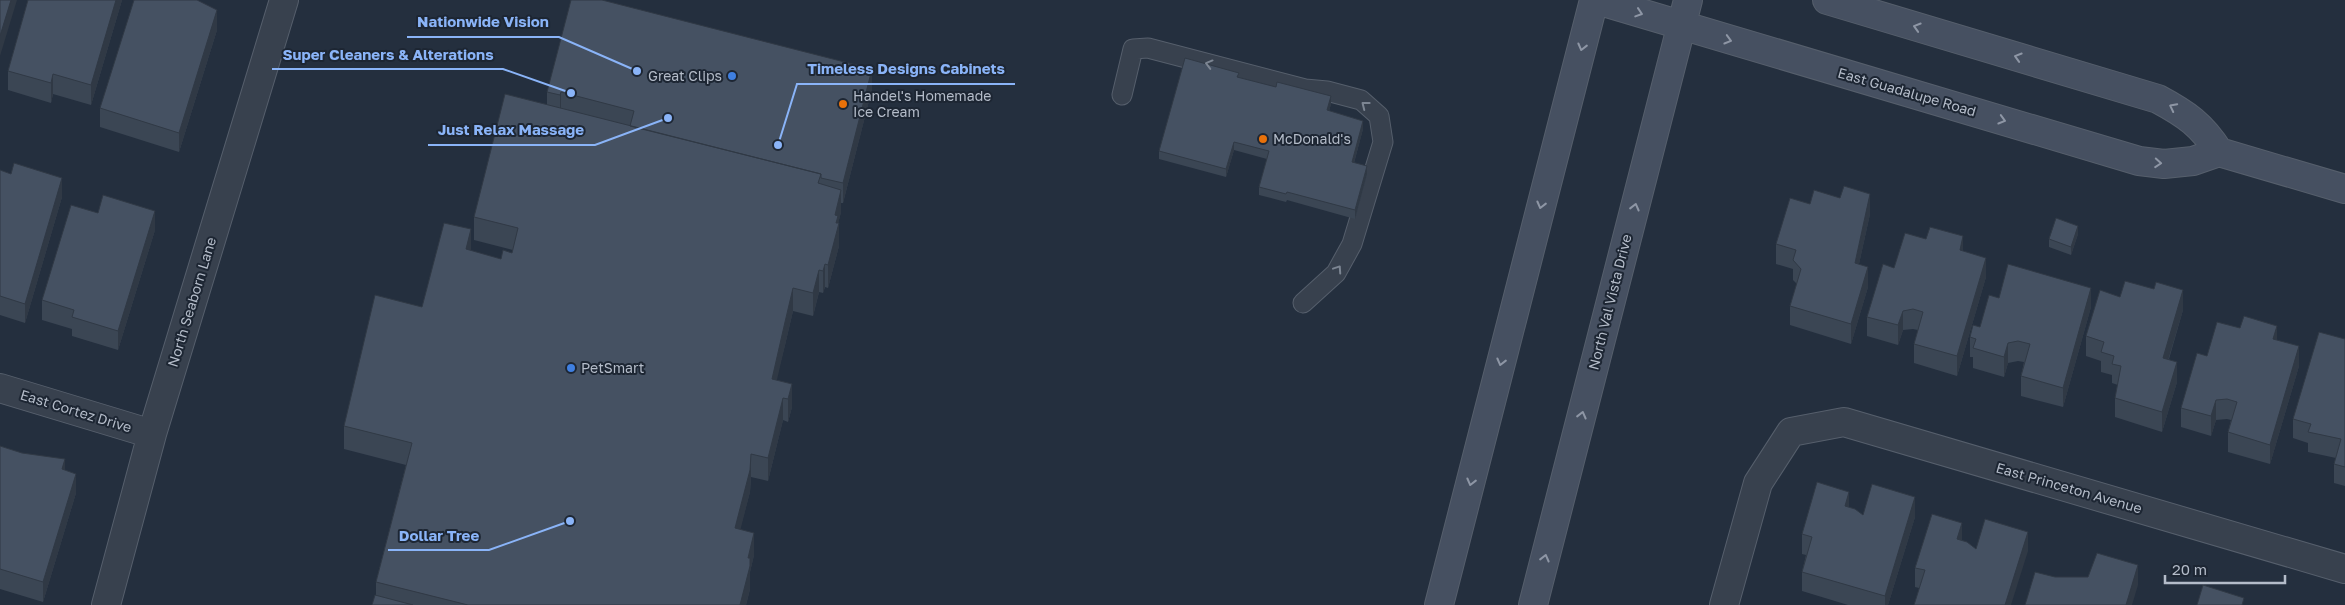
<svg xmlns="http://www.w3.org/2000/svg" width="2345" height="605" font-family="'Golos Text',sans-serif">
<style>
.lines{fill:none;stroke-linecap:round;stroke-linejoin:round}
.service-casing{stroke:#565f6c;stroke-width:21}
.minor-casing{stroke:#565f6c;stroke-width:30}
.secondary-casing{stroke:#565f6c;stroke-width:30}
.service{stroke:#38414e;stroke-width:19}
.minor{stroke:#38414e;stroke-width:28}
.secondary{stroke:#465061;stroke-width:28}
.wall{fill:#3b4654}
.shaded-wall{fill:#303945}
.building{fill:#455162;stroke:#303945}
.oneway{stroke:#8e96a5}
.oneway2{stroke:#7c8592}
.shop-dot{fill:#3f7fe0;stroke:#1d2633;stroke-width:2}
.food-dot{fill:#e8710a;stroke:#1d2633;stroke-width:2}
.labels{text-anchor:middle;stroke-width:4;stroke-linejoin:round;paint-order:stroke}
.poi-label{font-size:14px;fill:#b4bcc9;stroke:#1d2633;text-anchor:start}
.street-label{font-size:14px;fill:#b4bcc9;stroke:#1d2633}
.leader{fill:none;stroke:#8ab4f8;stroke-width:2}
.callout-dot{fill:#8ab4f8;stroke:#1d2633;stroke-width:2}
.callout-label{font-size:15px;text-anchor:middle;font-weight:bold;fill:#8ab4f8;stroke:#1d2633;stroke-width:4;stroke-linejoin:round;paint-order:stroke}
</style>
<rect width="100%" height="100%" fill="#242f3e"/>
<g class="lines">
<defs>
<path id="service" d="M1122,95L1133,49L1148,48L1305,89L1327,91L1361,100L1379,116L1383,142L1352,244L1336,273L1303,303"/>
<path id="minor" d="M0,388L152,434
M106,605L152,434L284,0
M1724,605L1758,483L1791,432L1844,422L2345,569"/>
<path id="secondary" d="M1597,0L2139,161L2164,164L2193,161L2219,152L2345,189
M1827,0L2158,99C2186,114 2202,125 2219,152
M1439,605L1594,0
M1533,605L1688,0"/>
</defs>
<use href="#service" class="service-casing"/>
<use href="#minor" class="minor-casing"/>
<use href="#secondary" class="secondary-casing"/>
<use href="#service" class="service"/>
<use href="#minor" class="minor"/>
<use href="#secondary" class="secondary"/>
</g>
<path class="wall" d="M28,0H122L91,105L53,94L51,103L8,90V71Z
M217,30L179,152L100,127V108Z
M1239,77L1331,104L1329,111L1363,129L1354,163L1367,174L1355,219L1287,200L1286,202L1259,195V187L1267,159L1234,150L1226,177L1159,159V151Z
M872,89L843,203H841V212L838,223L839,246L828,288L825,287L823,293L819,292L813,316L793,311L785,345L776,380L792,384V407L788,422L783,420L768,481L751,477L750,492L740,529L754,555L750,572V589L746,605H372L376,596V582L406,465L344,449V426L422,307L471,251L501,259L512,253L513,250L474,240V217L547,105V92Z
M0,170L11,174L62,197L25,323L0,315Z
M1810,204L1870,214L1859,264L1868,287L1851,344L1790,325V306L1797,284L1793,280V269L1776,264V244Z
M155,230L118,350L72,336V329L42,320V300Z
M2078,234L2071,255L2049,247V239Z
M1963,251L1986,277L1957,376L1914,363V344L1918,330L1913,329L1903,330L1898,345L1867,336V317L1894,268Z
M2120,297L2183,310L2169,359L2177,382L2162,432L2115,417V398L2118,385L2112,383V375L2101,372V361L2086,356V336Z
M1999,298L2091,307L2063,407L2021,396V376L2024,362L2018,361L2008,363L2004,377L1973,368V357H1970V337L1980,327Z
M2345,339V486L2334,483V464L2336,458L2308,452V443L2293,438V419Z
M2277,340L2299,366L2270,464L2228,452V432L2231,420L2227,419L2216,420L2211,436L2181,427V408L2207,356Z
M0,446L65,470L76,493L43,602L0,589Z
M1849,507L1863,515L1915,517L1888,605H1848L1802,591V572L1806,555L1802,554V534Z
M1962,541L1976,549L2028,551L1919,588L1915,587V568Z"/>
<path class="shaded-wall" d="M11,0H17L0,56V36Z
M116,0H122L91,105V85Z
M217,10V30L179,152V133Z
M872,69V89L843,203V183Z
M53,74V94L51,103V83Z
M561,92V112L560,115V95Z
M1331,96V104L1327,118V110Z
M1363,121V129L1352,170V162Z
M1234,142V150L1226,177V169Z
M1367,166V174L1355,219V210Z
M62,178V197L25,323V304Z
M841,190V212L838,225L839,223V246L828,288V265L835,215Z
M1870,194V214L1855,282V263Z
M155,211V230L118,350V331Z
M2078,226V234L2071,255V247Z
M471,229V252L466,249Z
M1963,236V256L1960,250Z
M1986,258V277L1957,376V356Z
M825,264V287L823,293V271Z
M1868,267V287L1851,344V324Z
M819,270V292L813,316V293Z
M793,288V311L772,401V379Z
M2091,288V307L2063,407V388Z
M2183,290V310L2163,377V358Z
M1903,311V330L1898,345V325Z
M2277,326V346L2273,339Z
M2008,343V363L2004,377V357Z
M2299,346V366L2270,464V445Z
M2177,362V382L2162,432V412Z
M792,384V407L788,422V399Z
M783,398V420L768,481V458Z
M2216,400V420L2211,436V416Z
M751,454V477L750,492L735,551V528Z
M65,459V479L62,469Z
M76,474V493L43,602V582Z
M1849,492V511L1845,506Z
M1915,497V517L1888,605H1885V596Z
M1962,523V543L1957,539Z
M2028,532V551L2011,605H2005Z
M754,533V555L750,572V589L746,605H740L748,558Z
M2138,565V585L2132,605H2126Z"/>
<path class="building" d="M0,0H11L0,36Z
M28,0H116L91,85L53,74L51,83L8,71Z
M134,0H197L217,10L179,133L100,108Z
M571,0H602L872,69L843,183L821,178V174L630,126L634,111L561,92L560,95L547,92Z
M1185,58L1239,73L1237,77L1276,87L1277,82L1331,96L1327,110L1363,121L1352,162L1367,166L1355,210L1287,192L1286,194L1259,187L1269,151L1234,142L1226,169L1159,151Z
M505,94L821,174L818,183L841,190L835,215L838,216L836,223H839L828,265L825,264L823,271L819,270L813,293L793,288L785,322L772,379L792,384L788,399L783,398L768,458L751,454L750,470L735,528L754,533L748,558H750V566L740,605H468L376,582L412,443L344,426L375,295L422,307L444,223L471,229L466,249L501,259L503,250L512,253L518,228L474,217Z
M14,163L62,178L25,304L0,296V170L11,174Z
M1844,186L1870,194L1855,263L1868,267L1851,324L1790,306L1801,269L1793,260L1796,250L1776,244L1790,198L1810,204L1814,190L1840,198Z
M103,195L155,211L118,331L72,317L74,310L42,300L71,205L98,213Z
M2056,218L2078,226L2071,247L2049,239Z
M1930,227L1963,236L1960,250L1986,258L1957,356L1914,344L1923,312L1913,309L1903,311L1898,325L1867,317L1883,264L1894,268L1905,233L1926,239Z
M2008,264L2091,288L2063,388L2021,376L2030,344L2018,341L2008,343L2004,357L1973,348L1976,339L1970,337L1973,325L1980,327L1989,295L1999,298Z
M2125,281L2154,289L2156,282L2183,290L2163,358L2177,362L2162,412L2115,398L2121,366L2112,364L2114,356L2101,352L2104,342L2086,336L2100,290L2120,297Z
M2244,316L2277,326L2273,339L2299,346L2270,445L2228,432L2237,402L2227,399L2216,400L2211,416L2181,408L2197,353L2207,356L2217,322L2240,328Z
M2319,332L2345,339V467L2334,464L2341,439L2308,432L2311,424L2293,419Z
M0,446L22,453L65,459L62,469L76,474L43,582L0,569Z
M1817,482L1849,492L1845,506L1855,509L1863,515L1872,484L1915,497L1885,596L1802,572L1812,537L1802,534Z
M1932,514L1962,523L1957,539L1967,542L1976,549L1985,519L2028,532L2005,605H1914L1925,570L1915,568Z
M2097,553L2138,565L2126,605H2025L2035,572L2055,577H2088Z
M2203,585L2244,598L2242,605H2197Z
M375,595L413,605H372Z"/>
<defs><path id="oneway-chevron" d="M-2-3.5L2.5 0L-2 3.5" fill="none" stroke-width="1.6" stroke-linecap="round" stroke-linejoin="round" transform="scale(1.25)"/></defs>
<g class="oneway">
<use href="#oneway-chevron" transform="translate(1639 13) rotate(18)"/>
<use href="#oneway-chevron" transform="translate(1917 27) rotate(-163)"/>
<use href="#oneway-chevron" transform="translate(1728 40) rotate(16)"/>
<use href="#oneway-chevron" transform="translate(1582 47) rotate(104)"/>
<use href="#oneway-chevron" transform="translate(2018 57) rotate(-163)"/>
<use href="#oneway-chevron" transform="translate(2173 107) rotate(-153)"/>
<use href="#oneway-chevron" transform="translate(2002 120) rotate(16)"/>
<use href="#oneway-chevron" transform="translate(2158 163) rotate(4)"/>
<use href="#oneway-chevron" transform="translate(1541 205) rotate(104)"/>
<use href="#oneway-chevron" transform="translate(1635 207) rotate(-76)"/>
<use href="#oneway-chevron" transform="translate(1501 362) rotate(104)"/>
<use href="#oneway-chevron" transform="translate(1582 415) rotate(-76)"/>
<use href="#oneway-chevron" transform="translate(1471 482) rotate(104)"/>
<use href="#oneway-chevron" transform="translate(1545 558) rotate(-76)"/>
</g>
<g class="oneway2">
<use href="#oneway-chevron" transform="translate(1209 64) rotate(-165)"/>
<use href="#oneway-chevron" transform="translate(1365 105) rotate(-142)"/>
<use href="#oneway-chevron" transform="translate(1338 269) rotate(-56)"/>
</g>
<g class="shop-dot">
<circle cx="732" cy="76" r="5"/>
<circle cx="571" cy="368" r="5"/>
</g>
<g class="food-dot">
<circle cx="843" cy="104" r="5"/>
<circle cx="1263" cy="139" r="5"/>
</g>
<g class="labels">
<g class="poi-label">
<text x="722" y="81" text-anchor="end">Great Clips</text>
<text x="853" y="101">Handel's Homemade<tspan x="853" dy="16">Ice Cream</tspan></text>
<text x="1273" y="144">McDonald's</text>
<text x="581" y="373">PetSmart</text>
</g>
<g class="street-label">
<text transform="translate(1907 92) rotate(16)" y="5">East Guadalupe Road</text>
<text transform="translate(192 302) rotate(-73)" y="5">North Seaborn Lane</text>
<text transform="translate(1610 302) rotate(-76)" y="5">North Val Vista Drive</text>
<text transform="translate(76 411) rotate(17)" y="5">East Cortez Drive</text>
<text transform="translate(2069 488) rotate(16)" y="5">East Princeton Avenue</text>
</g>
</g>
<path class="leader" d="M637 71L559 37H407M571 93L503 69H272M778 145L797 84H1015M668 118L595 145H428M570 521L489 550H388"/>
<g class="callout-dot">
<circle cx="637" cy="71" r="5"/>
<circle cx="571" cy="93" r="5"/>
<circle cx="778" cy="145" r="5"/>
<circle cx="668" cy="118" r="5"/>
<circle cx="570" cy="521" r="5"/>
</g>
<g class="callout-label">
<text x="483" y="27">Nationwide Vision</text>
<text x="388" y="60">Super Cleaners &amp; Alterations</text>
<text x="906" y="74">Timeless Designs Cabinets</text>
<text x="511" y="135">Just Relax Massage</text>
<text x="439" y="541">Dollar Tree</text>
</g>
<path d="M2165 575v8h120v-8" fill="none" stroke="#b4bcc9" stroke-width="2.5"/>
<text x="2172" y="575" font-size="15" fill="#b4bcc9" stroke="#1d2633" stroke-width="4" paint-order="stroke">20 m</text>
</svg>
